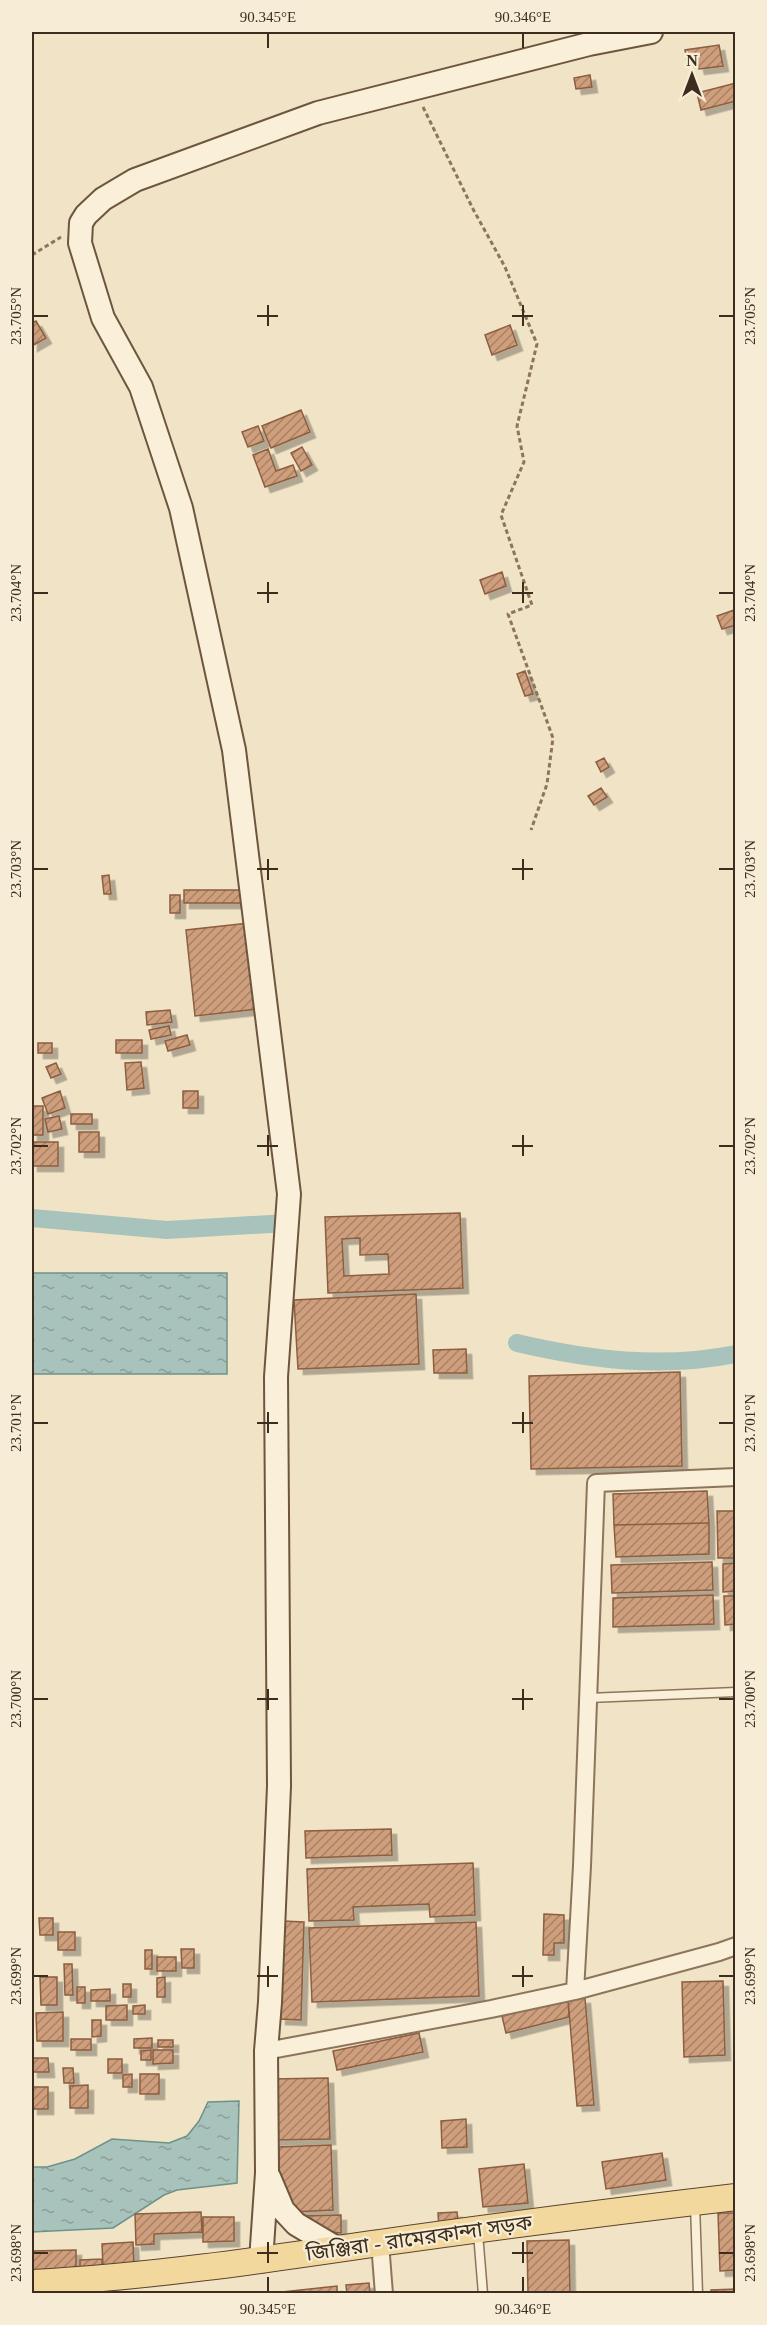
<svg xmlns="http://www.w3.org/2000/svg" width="767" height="2325" font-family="'Times New Roman','Noto Sans Bengali',serif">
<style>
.water{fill:url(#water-ripples);stroke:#6e9289;stroke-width:1.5}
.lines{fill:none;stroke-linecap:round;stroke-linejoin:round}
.canal{stroke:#a8c3bb;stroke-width:18}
.building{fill:url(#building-hatch);stroke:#8c5e40;stroke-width:1.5;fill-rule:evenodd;filter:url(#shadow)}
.lane-casing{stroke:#8c755b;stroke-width:11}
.street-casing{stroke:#8c755b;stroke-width:20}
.secondary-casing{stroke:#6e563e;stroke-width:26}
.primary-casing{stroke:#5a432f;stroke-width:28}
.path{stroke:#8c755b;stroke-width:3;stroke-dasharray:4.5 3;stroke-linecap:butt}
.lane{stroke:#faf0da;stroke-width:8}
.street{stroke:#faf0da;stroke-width:16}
.secondary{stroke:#faf0da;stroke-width:22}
.primary{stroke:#f3d89e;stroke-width:26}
.ticks{fill:none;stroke:#3c2d1f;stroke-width:2}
.labels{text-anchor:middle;stroke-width:4.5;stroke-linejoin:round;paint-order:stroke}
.street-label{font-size:21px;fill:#3c2d1f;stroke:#f7edd6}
.neatline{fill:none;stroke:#3c2d1f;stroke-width:2}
.ticks-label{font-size:15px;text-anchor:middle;fill:#3c2d1f}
</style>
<defs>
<pattern id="water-ripples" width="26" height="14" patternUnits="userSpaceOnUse" patternTransform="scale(1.5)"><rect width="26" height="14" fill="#a8c3bb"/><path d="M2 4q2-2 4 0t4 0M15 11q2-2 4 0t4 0" fill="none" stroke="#8a9f97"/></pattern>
<pattern id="building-hatch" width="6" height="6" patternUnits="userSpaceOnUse" patternTransform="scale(1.5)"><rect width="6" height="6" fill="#cf9e7b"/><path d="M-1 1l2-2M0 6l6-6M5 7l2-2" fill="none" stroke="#a98164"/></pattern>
<filter id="shadow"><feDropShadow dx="5.5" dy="5.5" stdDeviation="0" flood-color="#0004"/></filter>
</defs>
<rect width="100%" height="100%" fill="#f0e3c6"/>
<path class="water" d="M32,1273H227V1374H32Z
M239,2101L237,2183L177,2190L164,2195L113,2228L32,2232V2167H47L75,2159L112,2139L169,2143L187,2136L199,2121L208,2102Z"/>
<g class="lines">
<path class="canal" d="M32,1218L167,1230L288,1223
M517,1343C590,1360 661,1369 736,1354"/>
</g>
<path class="building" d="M719,45L723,66L699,69L697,61L687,62L685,50Z
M590,75L592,87L576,89L574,78Z
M736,83V101L701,110L697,93Z
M36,321L46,338L32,346V323Z
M510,325L517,345L492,355L485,335Z
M301,410L310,432L271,448L262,426Z
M258,426L264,441L248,447L242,432Z
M302,447L312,465L301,471L291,453Z
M268,449L276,471L293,465L297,476L265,487L253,455Z
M502,572L506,586L485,594L480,580Z
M734,610L736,625L722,629L717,616Z
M525,671L533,694L525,696L517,674Z
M604,758L609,767L601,772L596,762Z
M601,788L607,797L594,805L588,796Z
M109,875L111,894H104L102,876Z
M184,890H248V903H184Z
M170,895H180V913H170Z
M258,922L267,1008L195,1016L186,930Z
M170,1010L172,1022L147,1025L146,1012Z
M169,1026L171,1035L151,1039L149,1030Z
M187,1035L190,1045L168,1051L165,1041Z
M116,1040H142V1053H116Z
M38,1043H52V1053H38Z
M141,1062L144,1088L127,1090L125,1063Z
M56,1063L61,1074L51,1078L46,1067Z
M60,1091L65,1108L48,1114L42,1098Z
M183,1091H198V1108H183Z
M32,1106H43V1135H32Z
M71,1114H92V1124H71Z
M59,1116L62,1129L48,1132L45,1119Z
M79,1132H99V1152H79Z
M32,1142H58V1166H32Z
M460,1213L463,1288L328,1293L325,1217ZM360,1238V1255L388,1254L389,1274L344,1276L342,1239Z
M416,1294L419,1364L298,1369L294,1300Z
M466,1349L467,1373H434L433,1350Z
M680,1372L682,1466L531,1469L529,1376Z
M707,1491L709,1523L614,1525L613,1494Z
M717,1511H736V1558H718Z
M709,1523V1554L616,1557L614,1525Z
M712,1562L713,1590L612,1593L611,1565Z
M736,1563V1591L723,1592V1564Z
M713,1595L714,1624L613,1627V1598Z
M724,1596H736V1624L725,1625Z
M391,1829L392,1855L306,1858L305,1831Z
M473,1863L475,1915L430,1917L429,1904L353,1907L354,1920L309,1921L307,1869Z
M544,1914L564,1915V1943H554V1955H543Z
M39,1918H53V1935H40Z
M283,1921L304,1922L301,2020L280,2019Z
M476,1922L479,1996L312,2002L309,1928Z
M58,1932H75V1950H58Z
M181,1949H194V1968H182Z
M145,1950H152V1969H145Z
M157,1957H176V1971H157Z
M64,1964H72L73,1995H65Z
M40,1977H57V2005H41Z
M165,1977V1997H157V1978Z
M723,1981L725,2055L684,2057L682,1982Z
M123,1984H131V1997H123Z
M77,1987H85V2003H77Z
M110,1989V2001H91V1990Z
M585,1998L594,2105L577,2106L568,1999Z
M568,1999L569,2017L506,2033L502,2016Z
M127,2005V2020H106V2006Z
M145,2005V2014H133V2006Z
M63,2012V2041H37L36,2013Z
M92,2020H101V2036L92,2037Z
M419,2033L423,2052L337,2070L333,2051Z
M152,2038V2048H134V2039Z
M71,2039H91V2050H71Z
M158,2040H173V2047H158Z
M151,2050V2060H141V2051Z
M153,2050H173V2063L153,2064Z
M32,2058H48L49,2072H32Z
M108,2059H122V2073H108Z
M63,2068H73L74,2083H64Z
M132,2074V2087H123V2075Z
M140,2074H159V2094H140Z
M328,2078L330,2139L271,2140L270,2079Z
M88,2085V2108H70V2086Z
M32,2087H48V2109H32Z
M466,2119L467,2147L442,2148L441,2121Z
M331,2145L333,2210L292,2212L279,2183V2147Z
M662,2153L666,2180L606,2189L602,2162Z
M524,2164L528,2203L483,2207L479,2169Z
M201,2212L202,2232L154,2234V2244L136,2245L135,2214Z
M457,2212L459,2227L439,2229L438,2213Z
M718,2213H736V2270L720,2271Z
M341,2215V2233L322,2231L303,2216Z
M203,2217H234V2241L203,2242Z
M569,2240L570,2294H528L527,2241Z
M133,2242L134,2265L103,2267L102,2244Z
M76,2250V2280L32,2281V2251Z
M102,2259V2277H80V2260Z
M369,2283L370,2294H347L346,2285Z
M337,2286V2294H263Z
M736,2289V2294H711V2290Z"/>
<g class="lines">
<defs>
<path id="lane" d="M588,1698L736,1692
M695,2204L698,2294
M478,2233L483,2294"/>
<path id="street" d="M575,1991L582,1866L596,1483L736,1477
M266,2051L491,2009L575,1991L719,1952L736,1946
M380,2243L384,2294"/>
<path id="secondary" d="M269,2177L283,2210L296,2224L338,2249
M261,2261L267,2173L266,2051L270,2002L279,1786L276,1377L289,1194L234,750L181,508L141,387L103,318L80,243L81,223L86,215L103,199L135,180L318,113L589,44L651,32"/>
<path id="primary" d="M32,2283C148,2277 263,2260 379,2243C498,2226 617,2211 736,2197"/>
</defs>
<use href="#lane" class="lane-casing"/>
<use href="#street" class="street-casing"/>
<use href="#secondary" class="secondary-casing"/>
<use href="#primary" class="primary-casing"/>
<path class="path" d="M423,107L473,209L505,267L537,344L517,426L524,462L501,515L532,605L508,614L553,738L547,784L531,830
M32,255L61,237"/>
<use href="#lane" class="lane"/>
<use href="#street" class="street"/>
<use href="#secondary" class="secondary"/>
<use href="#primary" class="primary"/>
</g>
<path class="ticks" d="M268,33V48M523,33V48M268,305V326M523,305V326M33,316H48M257,316H278M512,316H533M719,316H734M268,582V603M523,582V603M33,593H48M257,593H278M512,593H533M719,593H734M268,859V880M523,859V880M33,869H48M257,869H278M512,869H533M719,869H734M268,1135V1156M523,1135V1156M33,1146H48M257,1146H278M512,1146H533M719,1146H734M268,1412V1433M523,1412V1433M33,1423H48M257,1423H278M512,1423H533M719,1423H734M268,1689V1710M523,1689V1710M33,1699H48M257,1699H278M512,1699H533M719,1699H734M268,1966V1987M523,1966V1987M33,1976H48M257,1976H278M512,1976H533M719,1976H734M268,2242V2263M523,2242V2263M33,2253H48M257,2253H278M512,2253H533M719,2253H734M268,2277V2292M523,2277V2292"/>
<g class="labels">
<g class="street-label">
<text transform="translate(419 2238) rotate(-8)" y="7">জিঞ্জিরা - রামেরকান্দা সড়ক</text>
</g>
</g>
<rect width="767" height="2325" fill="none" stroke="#f7edd6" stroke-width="66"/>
<g transform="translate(692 75)" stroke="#f7edd6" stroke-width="4.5" paint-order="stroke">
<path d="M0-4.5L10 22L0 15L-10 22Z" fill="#3c2d1f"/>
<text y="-9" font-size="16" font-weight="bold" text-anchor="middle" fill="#3c2d1f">N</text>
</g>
<rect x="33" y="33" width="701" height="2259" class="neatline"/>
<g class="ticks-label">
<text x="268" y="22">90.345°E</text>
<text x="523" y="22">90.346°E</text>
<text transform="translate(16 316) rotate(-90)" y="5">23.705°N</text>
<text transform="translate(750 316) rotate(-90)" y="5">23.705°N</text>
<text transform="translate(16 593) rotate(-90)" y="5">23.704°N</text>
<text transform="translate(750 593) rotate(-90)" y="5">23.704°N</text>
<text transform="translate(16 869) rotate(-90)" y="5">23.703°N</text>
<text transform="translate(750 869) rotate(-90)" y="5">23.703°N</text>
<text transform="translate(16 1146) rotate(-90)" y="5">23.702°N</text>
<text transform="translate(750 1146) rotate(-90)" y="5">23.702°N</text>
<text transform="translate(16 1423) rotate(-90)" y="5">23.701°N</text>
<text transform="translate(750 1423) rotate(-90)" y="5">23.701°N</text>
<text transform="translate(16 1699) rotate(-90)" y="5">23.700°N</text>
<text transform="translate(750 1699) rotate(-90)" y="5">23.700°N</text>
<text transform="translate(16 1976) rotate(-90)" y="5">23.699°N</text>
<text transform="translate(750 1976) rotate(-90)" y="5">23.699°N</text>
<text transform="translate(16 2253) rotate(-90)" y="5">23.698°N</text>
<text transform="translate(750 2253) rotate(-90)" y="5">23.698°N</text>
<text x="268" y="2314">90.345°E</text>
<text x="523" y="2314">90.346°E</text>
</g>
</svg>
